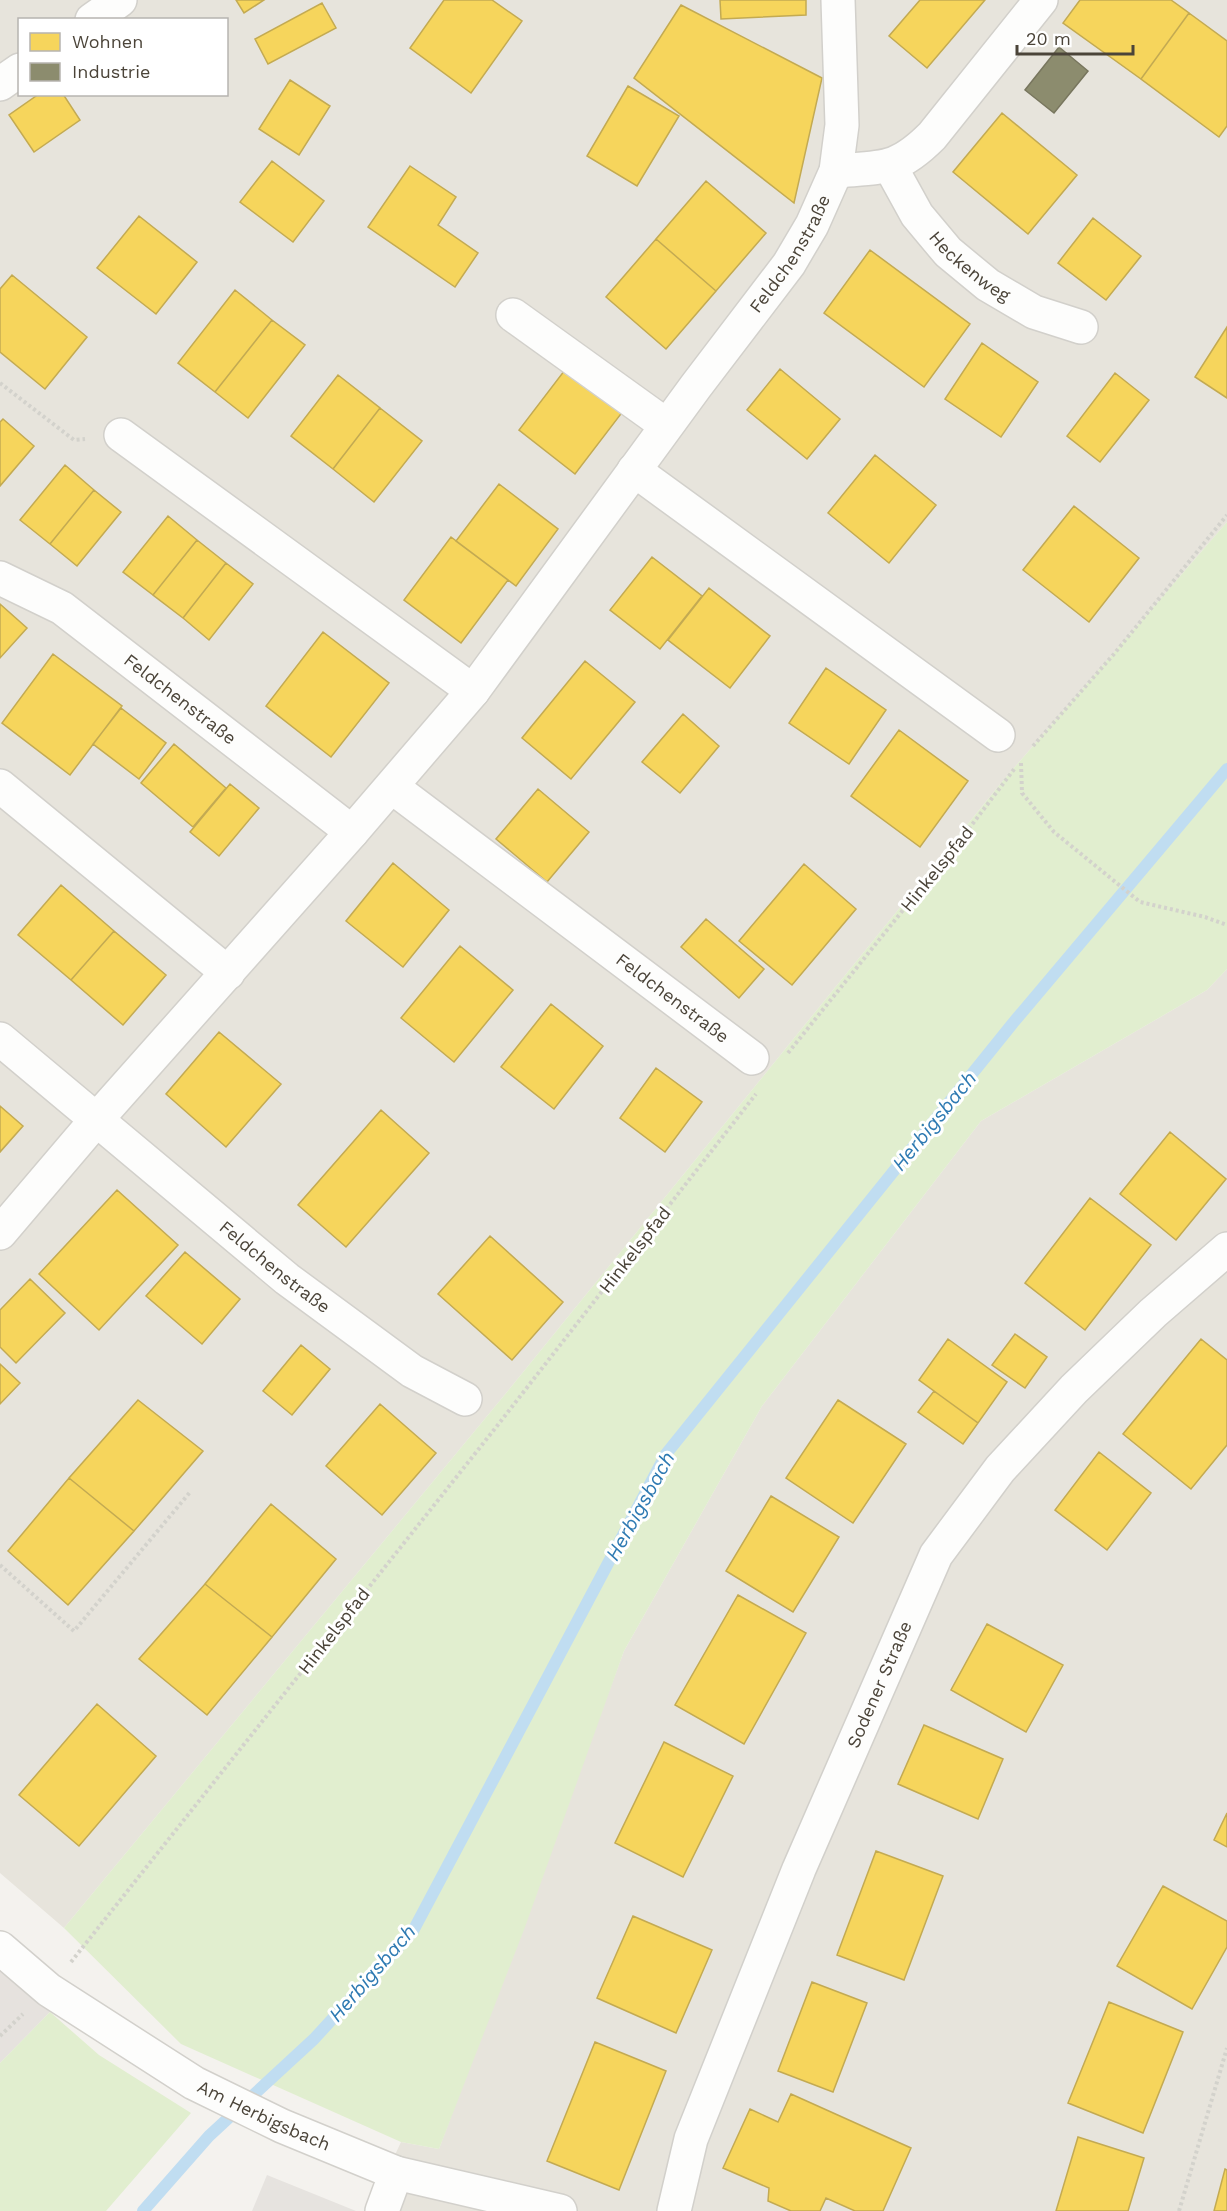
<svg xmlns="http://www.w3.org/2000/svg" width="1227" height="2211" font-family="'Work Sans',sans-serif">
<style>
.residential{fill:#e7e4dc;fill-rule:evenodd}
.industrial{fill:#e6e2de}
.green{fill:#e1eecf}
.parking{fill:#e6e3df}
.homes{fill:#f6d55c;stroke:#c3aa52;stroke-width:1.5}
.industry{fill:#8c8c6e;stroke:#78765e;stroke-width:1.5}
.lines{fill:none;stroke-linecap:round;stroke-linejoin:round}
.stream{stroke:#c0ddf1;stroke-width:12}
.minor-casing{stroke:#d2d0cb;stroke-width:36}
.path{stroke:#d3d2cc;stroke-width:4;stroke-dasharray:3 3;stroke-linecap:butt}
.minor{stroke:#fdfdfc;stroke-width:33}
.labels{text-anchor:middle;stroke-width:6;stroke-linejoin:round;paint-order:stroke}
.street-label{font-size:18px;fill:#4b4439;stroke:#fff}
.water-label{font-size:20px;font-style:italic;fill:#2e7ab2;stroke:#fff}
</style>
<rect width="100%" height="100%" fill="#f4f2ee"/>
<path class="residential" d="M0,0H1227V522L1001,783L507,1392L64,1928L0,1873ZM20,20H226V94H20Z
M1227,969V2211H369L401,2142L439,2149L624,1651L762,1406L981,1121L1207,990Z"/>
<path class="industrial" d="M0,1970L50,2012L0,2063Z"/>
<path class="green" d="M1227,522V969L1207,990L981,1121L762,1406L624,1651L525,1927L439,2149L401,2142L181,2044L64,1928L507,1392L1001,783Z
M50,2012L99,2055L191,2113L106,2211H0V2063Z"/>
<path class="parking" d="M267,2175L356,2211H252Z"/>
<path class="homes" d="M236,0H264L244,13Z
M444,0H492L522,21L471,93L410,48Z
M720,0H806V15L721,19Z
M920,0H985L927,68L889,36Z
M1080,0H1171L1189,13L1141,79L1063,23Z
M322,3L336,28L268,64L255,39Z
M681,5L822,78L794,203L634,78Z
M1189,13L1227,41V126L1219,137L1141,79Z
M290,80L330,106L299,155L259,129Z
M628,86L679,116L637,186L587,156Z
M39,94H63L80,120L34,152L9,115Z
M1002,113L1077,175L1028,234L953,172Z
M272,161L324,201L293,242L240,202Z
M410,166L456,197L438,225L478,253L455,287L368,227Z
M706,181L766,233L716,291L656,239Z
M139,216L197,262L156,314L97,268Z
M1093,218L1141,256L1106,300L1058,263Z
M656,239L716,291L666,349L606,297Z
M870,250L970,324L924,387L824,313Z
M12,275L87,337L45,389L0,352V289Z
M235,290L272,320L215,392L178,363Z
M272,320L305,345L248,418L215,392Z
M1227,327V398L1195,377Z
M982,343L1038,382L1001,437L945,399Z
M571,362L627,406L575,474L519,430Z
M780,369L840,419L807,459L747,410Z
M1115,373L1149,400L1100,462L1067,436Z
M338,375L380,408L333,469L291,436Z
M380,408L422,441L374,502L333,469Z
M3,419L34,446L0,486V422Z
M875,455L936,505L889,563L828,513Z
M65,465L94,490L50,544L20,520Z
M499,484L558,529L516,586L456,541Z
M94,490L121,512L77,566L50,544Z
M1074,506L1139,558L1089,622L1023,570Z
M168,516L197,540L153,595L123,572Z
M451,537L508,580L461,643L404,600Z
M197,540L226,563L183,618L153,595Z
M652,557L702,596L660,649L610,610Z
M226,563L253,584L209,640L183,618Z
M709,588L770,636L730,688L668,640Z
M0,604L27,628L0,658Z
M323,632L389,683L331,757L266,706Z
M53,654L122,706L70,775L2,723Z
M585,661L635,702L571,779L522,738Z
M826,668L886,710L849,764L789,723Z
M121,708L166,743L139,779L93,744Z
M683,714L719,746L680,793L642,762Z
M899,730L968,781L920,847L851,796Z
M174,744L226,788L193,827L141,783Z
M230,784L259,808L219,856L190,832Z
M538,789L589,832L547,882L496,839Z
M393,863L449,910L403,967L346,921Z
M804,864L856,909L792,985L739,941Z
M61,885L114,931L71,980L18,935Z
M706,919L764,969L739,998L681,947Z
M114,931L166,975L123,1025L71,980Z
M460,946L513,990L454,1062L401,1018Z
M551,1004L603,1046L554,1109L501,1067Z
M219,1032L281,1084L226,1147L166,1094Z
M656,1068L702,1102L665,1152L620,1118Z
M0,1106L23,1126L0,1152Z
M381,1110L429,1153L346,1247L298,1205Z
M1170,1132L1226,1179L1176,1240L1120,1194Z
M117,1190L178,1245L99,1330L39,1274Z
M1090,1198L1151,1245L1085,1330L1025,1283Z
M490,1236L563,1302L512,1360L438,1294Z
M185,1252L240,1299L202,1344L146,1296Z
M30,1279L65,1313L16,1363L0,1347V1310Z
M1015,1334L1047,1357L1025,1388L992,1365Z
M948,1339L1007,1382L978,1423L919,1380Z
M1201,1339L1227,1360V1445L1191,1489L1123,1434Z
M301,1345L330,1369L292,1415L263,1391Z
M0,1364L20,1383L0,1404Z
M934,1391L978,1423L963,1444L918,1412Z
M138,1400L203,1451L134,1531L69,1478Z
M838,1400L906,1444L853,1523L786,1478Z
M380,1404L436,1453L382,1515L326,1466Z
M1099,1452L1151,1493L1107,1550L1055,1510Z
M69,1478L134,1531L68,1605L8,1551Z
M771,1496L839,1537L793,1612L726,1571Z
M271,1504L336,1559L272,1637L205,1584Z
M205,1584L272,1637L207,1715L139,1659Z
M738,1595L806,1633L744,1744L675,1705Z
M987,1624L1063,1665L1026,1732L951,1690Z
M97,1704L156,1756L79,1846L19,1795Z
M924,1725L1003,1759L978,1819L898,1784Z
M664,1742L733,1776L683,1877L615,1843Z
M1227,1813V1847L1214,1840Z
M876,1851L943,1876L904,1980L837,1955Z
M1163,1886L1227,1921V1947L1192,2009L1117,1966Z
M633,1916L712,1950L676,2033L597,1998Z
M812,1982L867,2003L833,2092L778,2071Z
M1109,2002L1183,2032L1143,2133L1068,2103Z
M595,2042L666,2071L619,2190L547,2161Z
M791,2094L911,2148L883,2211H855L826,2198L820,2211H791L768,2201L769,2188L723,2168L750,2109L778,2122Z
M1078,2137L1144,2158L1128,2211H1056Z
M1225,2169L1227,2170V2211H1214Z"/>
<path class="industry" d="M1059,47L1088,71L1054,113L1025,90Z"/>
<g class="lines">
<path class="stream" d="M143,2211L209,2136L314,2039L413,1931L666,1454L1013,1023L1227,769"/>
<defs>
<g id="minor">
<path d="M92,20L120,0"/>
<path d="M0,84L20,70"/>
<path id="s1" d="M890,166L917,215L948,252L988,285L1034,312L1081,327"/>
<path d="M836,171C883,167 897,171 932,136L1041,0"/>
<path d="M513,315L666,425"/>
<path d="M121,435L473,691"/>
<path d="M634,470L998,735"/>
<path id="s2" d="M0,578L62,608L352,832"/>
<path d="M0,786L228,973"/>
<path id="s3" d="M392,787L752,1058"/>
<path id="s4" d="M0,1039L287,1279L412,1371L465,1399"/>
<path id="s5" d="M0,1233L97,1119L352,832L473,691L696,386L789,264L812,225L836,171L842,125L838,0"/>
<path id="s6" d="M0,1948L49,1990L194,2083L282,2126L396,2173L560,2211"/>
<path d="M382,2211L396,2173"/>
<path id="s7" d="M674,2211L691,2139L799,1869L936,1555L1000,1469L1074,1389L1153,1313L1227,1249"/>
</g>
</defs>
<use href="#minor" class="minor-casing"/>
<path class="path" d="M0,383L74,440L85,439
M1033,746L1114,654L1227,515
M1021,763L1022,793L1054,832L1140,902L1205,917L1227,925
M788,1053L974,822L1015,768
M0,1565L74,1631L191,1491
M71,1962L497,1426L756,1094
M0,2036L23,2014
M1179,2211L1227,2048"/>
<use href="#minor" class="minor"/>
</g>
<g class="labels">
<g class="street-label">
<text dy="6" stroke="none"><textPath href="#s5" startOffset="1260">Feldchenstraße</textPath></text>
<text dy="6" stroke="none"><textPath href="#s1" startOffset="130">Heckenweg</textPath></text>
<text dy="6" stroke="none"><textPath href="#s2" startOffset="218">Feldchenstraße</textPath></text>
<text transform="translate(937 869) rotate(-51)" y="6">Hinkelspfad</text>
<text dy="6" stroke="none"><textPath href="#s3" startOffset="351">Feldchenstraße</textPath></text>
<text transform="translate(635 1250) rotate(-52)" y="6">Hinkelspfad</text>
<text dy="6" stroke="none"><textPath href="#s4" startOffset="357">Feldchenstraße</textPath></text>
<text transform="translate(334 1631) rotate(-52)" y="6">Hinkelspfad</text>
<text dy="6" stroke="none"><textPath href="#s7" startOffset="566">Sodener Straße</textPath></text>
<text dy="6" stroke="none"><textPath href="#s6" startOffset="314">Am Herbigsbach</textPath></text>
</g>
<g class="water-label">
<text transform="translate(934 1121) rotate(-51)" y="7">Herbigsbach</text>
<text transform="translate(640 1506) rotate(-61)" y="7">Herbigsbach</text>
<text transform="translate(372 1973) rotate(-49)" y="7">Herbigsbach</text>
</g>
</g>
<rect x="18" y="18" width="210" height="78" fill="#ffffff" stroke="#b7b4b0" stroke-width="1.5"/>
<rect x="30" y="33" width="30" height="18" fill="#f6d55c" stroke="#b7b4b0" stroke-width="1.5"/>
<text x="72" y="48" font-size="18" fill="#4b4439">Wohnen</text>
<rect x="30" y="63" width="30" height="18" fill="#8c8c6e" stroke="#b7b4b0" stroke-width="1.5"/>
<text x="72" y="78" font-size="18" fill="#4b4439">Industrie</text>
<path d="M1017 45v9h116v-9" fill="none" stroke="#4b4439" stroke-width="3"/>
<text x="1026" y="45" font-size="18" fill="#4b4439" stroke="#ffffff" stroke-width="4.5" paint-order="stroke">20 m</text>
</svg>
